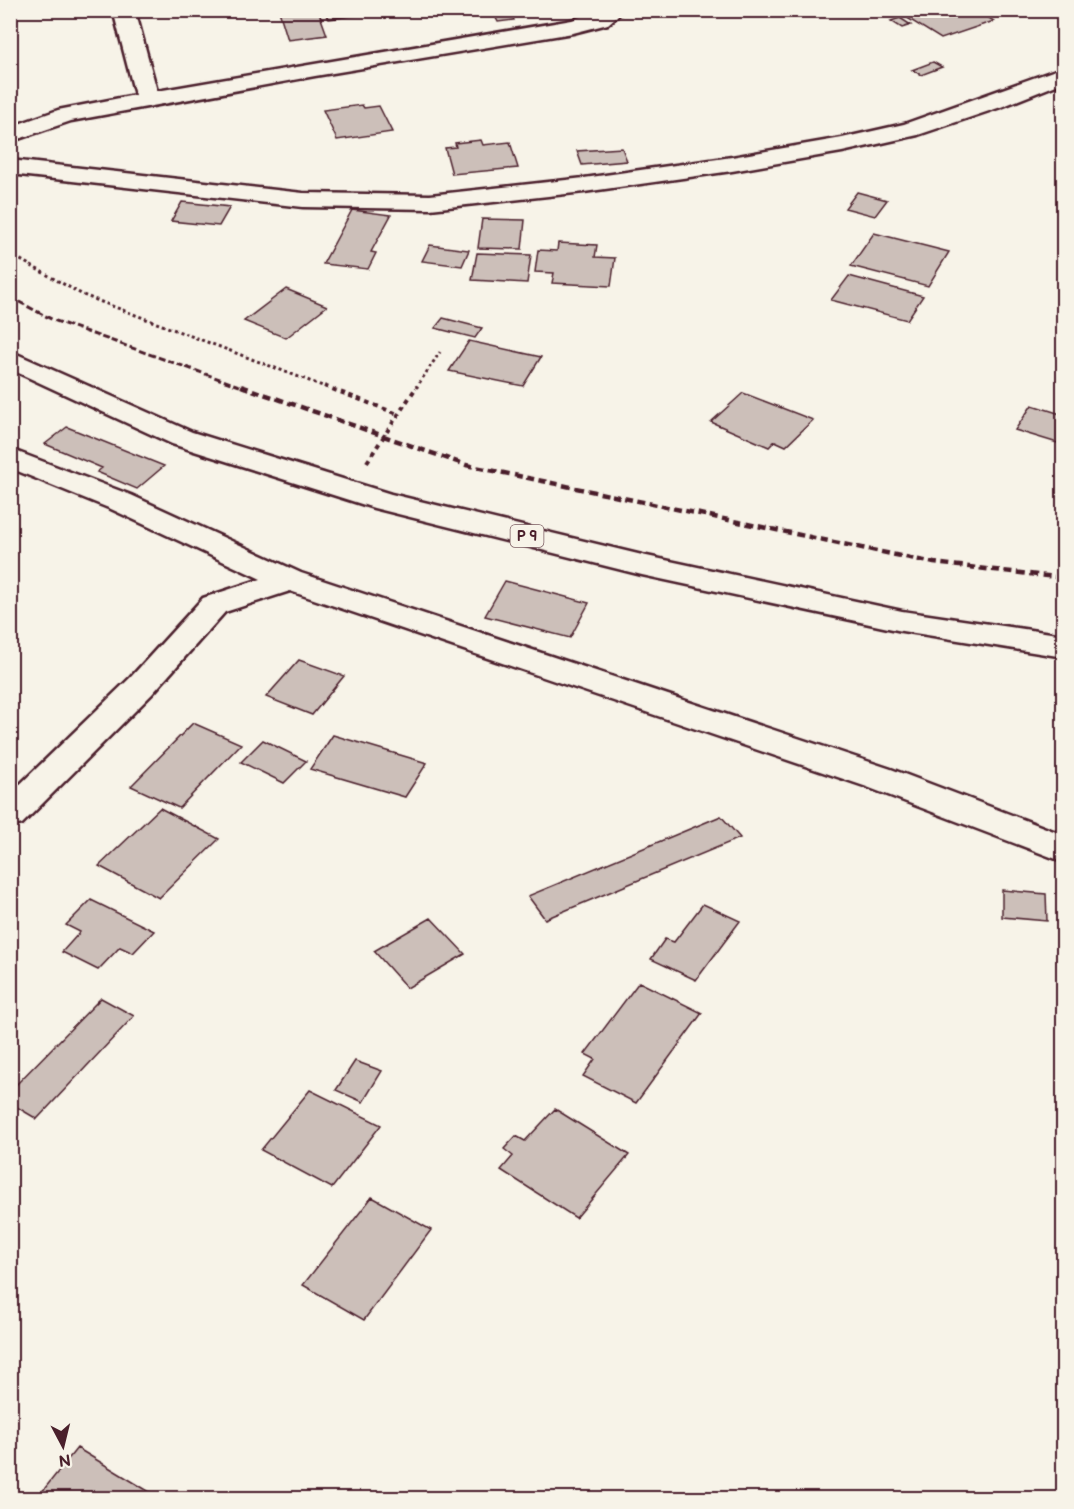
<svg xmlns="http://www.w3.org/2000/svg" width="1074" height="1509" font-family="'Balsamiq Sans',sans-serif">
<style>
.building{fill:#ccbfb9;stroke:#4a1f2b;stroke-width:1.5}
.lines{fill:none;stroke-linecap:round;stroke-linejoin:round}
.minor-casing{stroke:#4a1f2b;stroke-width:5}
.major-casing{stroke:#4a1f2b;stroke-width:5}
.path-far1{stroke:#4a1f2b;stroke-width:3;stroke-dasharray:3 3;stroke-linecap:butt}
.path{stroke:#4a1f2b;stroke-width:4;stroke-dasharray:4.5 4.5;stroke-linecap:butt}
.minor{fill:#f7f3e8;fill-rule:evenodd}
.major{fill:#f7f3e8;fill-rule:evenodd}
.rail-far1{stroke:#4a1f2b;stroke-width:3;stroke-dasharray:7 3;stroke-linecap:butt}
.rail{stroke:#4a1f2b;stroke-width:4.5;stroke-dasharray:8 4.5;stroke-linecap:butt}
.labels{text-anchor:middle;stroke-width:4.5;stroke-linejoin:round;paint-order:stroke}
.shield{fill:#f7f3e8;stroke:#7e5f64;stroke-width:1.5}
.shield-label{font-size:14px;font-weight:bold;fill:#4a1f2b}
</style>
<rect width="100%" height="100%" fill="#f7f3e8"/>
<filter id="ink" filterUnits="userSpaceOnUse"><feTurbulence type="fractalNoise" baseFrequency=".0167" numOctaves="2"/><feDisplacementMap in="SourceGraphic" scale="12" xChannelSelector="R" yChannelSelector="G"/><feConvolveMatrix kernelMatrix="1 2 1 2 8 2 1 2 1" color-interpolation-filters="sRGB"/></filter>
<g filter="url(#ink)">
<path class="building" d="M318,10L327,35L288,40L279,11Z
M322,10H374L375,13L329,19Z
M492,10H509L514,20L498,22Z
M921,10H976L994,21L941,39L904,16Z
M900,18L911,25L902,28L891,21Z
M933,62L942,67L921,75L912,70Z
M362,105L364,108L379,106L392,132L337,140L323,110Z
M481,140L483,145L510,142L518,168L452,174L445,148L456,147L455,143Z
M622,148L627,161L582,165L577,151Z
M857,192L887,200L875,216L845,208Z
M182,202L230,207L219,226L171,221Z
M352,210L391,215L371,252L376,253L368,269L323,264Z
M482,219L525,220L522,249L478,248Z
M874,233L949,252L928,286L851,266Z
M558,243L597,245L595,257L615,258L611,286L552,283L554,273L535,272L538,250L557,251Z
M430,245L469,250L462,266L422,261Z
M477,253L531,255L527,283L472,280Z
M849,276L923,296L907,320L831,300Z
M286,289L327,306L286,338L244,321Z
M443,318L482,328L475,338L435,328Z
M469,341L541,357L523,386L449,371Z
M743,393L813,420L786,446L775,441L769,447L711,422Z
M1032,405L1064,415V445L1015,430Z
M67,427L164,466L137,489L97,472L102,468L45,444Z
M505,581L589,603L570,638L485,616Z
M299,660L344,676L312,715L266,697Z
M193,723L241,744L179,808L131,786Z
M333,735L427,763L405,797L310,769Z
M263,740L306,761L284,783L241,762Z
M160,808L219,839L159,898L99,866Z
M721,816L740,838L545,919L528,896Z
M1002,890L1046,894L1047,921L1002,917Z
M91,900L154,931L133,953L120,947L98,970L62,952L80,932L66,925Z
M703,904L740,921L696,980L651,959L665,939L674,942Z
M431,918L465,954L407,988L374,951Z
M639,982L702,1013L636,1103L583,1076L595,1059L585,1054Z
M101,998L134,1016L37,1119L10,1103V1091Z
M355,1061L382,1071L363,1102L336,1090Z
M310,1090L381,1125L332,1188L261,1150Z
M555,1109L629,1155L576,1218L501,1170L513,1156L504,1149L516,1136L525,1141Z
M372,1197L431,1230L364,1320L303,1285Z
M77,1448L153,1494L149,1498H37Z"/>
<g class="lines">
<defs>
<path id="minor" d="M113,10H135L157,91L572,20L598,10H624L608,24L573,33L315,76L71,121L10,142V127L58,110L135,95Z
M1064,67V82L1001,107L918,135L842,152L732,171L584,192L430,209L303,207L10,174V160L303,193L430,195L584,178L732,157L842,138L904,124Z
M10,449L131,495L301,573L891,769L1064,835V862L867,787L290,591L225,612L152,694L22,824L10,827V794L130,678L203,598L261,579L111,509L10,468Z"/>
<path id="major" d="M10,351L192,432L391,494L642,555L902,611L1064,635V657L902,631L642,575L374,508L172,444L10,369Z"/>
</defs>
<use href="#minor" class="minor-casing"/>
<use href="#major" class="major-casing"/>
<path class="path-far1" d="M10,254L83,295L328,388
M416,388L440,352"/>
<path class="path" d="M324,386L398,414
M367,462L417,386"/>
<use href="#minor" class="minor"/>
<use href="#major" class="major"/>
<path class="rail-far1" d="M10,297L53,320L245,388"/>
<path class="rail" d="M241,386L466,465L934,563L1064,578"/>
</g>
</g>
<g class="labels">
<rect class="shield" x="510.5" y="525" width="33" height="22" rx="4.5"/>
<g class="shield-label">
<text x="527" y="541">P 9</text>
</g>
</g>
<rect width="1074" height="1509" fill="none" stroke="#f7f3e8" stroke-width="36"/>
<rect x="18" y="18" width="1038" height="1473" fill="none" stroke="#4a1f2b" stroke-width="2" filter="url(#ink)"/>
<g transform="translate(63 1446) rotate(173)" stroke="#f7f3e8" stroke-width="4.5" paint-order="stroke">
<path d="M0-4.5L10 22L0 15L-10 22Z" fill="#4a1f2b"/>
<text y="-9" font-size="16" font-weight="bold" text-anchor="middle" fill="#4a1f2b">N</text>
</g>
</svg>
